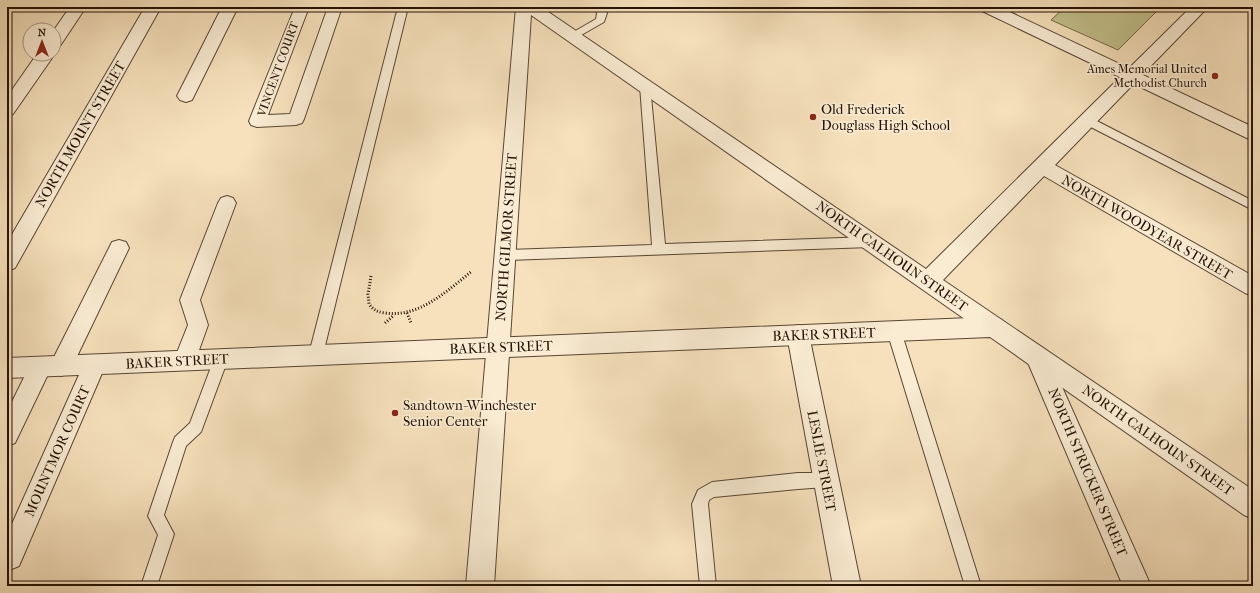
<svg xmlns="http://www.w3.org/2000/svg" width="1260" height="593" font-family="'IM FELL French Canon',serif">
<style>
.green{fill:#c2c18d;stroke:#736a49}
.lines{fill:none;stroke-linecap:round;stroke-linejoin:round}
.service-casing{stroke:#584633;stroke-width:2}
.pedestrian-casing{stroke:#584633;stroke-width:2}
.minor-casing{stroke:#584633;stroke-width:2}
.tertiary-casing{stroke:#584633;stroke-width:2}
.path{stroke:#241205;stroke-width:3;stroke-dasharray:1 2;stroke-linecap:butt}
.service{fill:#f9ecd3;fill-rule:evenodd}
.pedestrian{fill:#f9ecd3;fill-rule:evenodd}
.minor{fill:#f9ecd3;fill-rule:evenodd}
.tertiary{fill:#f9ecd3;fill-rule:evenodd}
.poi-dot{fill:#8f2418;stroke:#f9ecd3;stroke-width:1.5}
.labels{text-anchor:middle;stroke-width:3.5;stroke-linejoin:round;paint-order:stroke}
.far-street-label{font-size:12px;fill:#241205;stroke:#f9ecd3}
.far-poi-label{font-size:12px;fill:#241205;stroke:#f9ecd3;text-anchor:end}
.poi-label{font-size:14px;fill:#241205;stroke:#f9ecd3;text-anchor:start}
.street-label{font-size:14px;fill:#241205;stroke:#f9ecd3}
</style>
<rect width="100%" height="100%" fill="#f6e1bc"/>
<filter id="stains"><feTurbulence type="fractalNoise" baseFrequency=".005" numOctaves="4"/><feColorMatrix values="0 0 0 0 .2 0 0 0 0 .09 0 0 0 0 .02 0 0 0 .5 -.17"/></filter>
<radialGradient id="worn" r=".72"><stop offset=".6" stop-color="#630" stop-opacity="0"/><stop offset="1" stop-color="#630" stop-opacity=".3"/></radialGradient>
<path class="green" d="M1065,7H1161L1118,50L1051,20Z"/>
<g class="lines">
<defs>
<path id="service" d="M398,7H408L323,354L321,358L316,360L311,358L309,354Z
M593,7H603L607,13L604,22L576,38H570L568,36L570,34L596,19L597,13Z
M645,83L650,86L665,244L871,237L875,239L877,242L875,245L871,247L505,260L501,259L499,255L501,251L505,250L652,245L640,86Z
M1087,116L1253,201V210L1083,123L1082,120L1083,117Z
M894,325L899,327L901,331L981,586H965L887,331L889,327Z
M221,353L226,355L228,359L201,432L186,446L164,515L174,534L157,586H141L158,535L148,516L173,442L175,437L190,423L214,359L216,355Z
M798,473H826L831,475L834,480L831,485L826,487L798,489L714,497L709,500L708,504L716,586H700L692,504L698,490L712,482Z"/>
<path id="pedestrian" d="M295,7H309L268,115L290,114L328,7H342L304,119L302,123L296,125L257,127L251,125L249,121Z
M227,196L233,198L236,203L200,300L208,325L193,367L185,369L177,367L174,360L188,325L180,300L218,203L221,198Z
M95,355L103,357L106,364L19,566L7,571V535L87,357Z
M41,357L49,359L52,366L15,443L7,446V412L33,359Z"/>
<path id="minor" d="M70,7H86L60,46L54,47V30Z
M145,7H161L15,268L7,271V243Z
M222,7H238L192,100L186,102L180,100L177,96Z
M516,7H541L926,269L1191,7H1208L1055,165L1253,276V296L1245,293L1044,176L943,280L1002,320L1005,327L1002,334L994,337L986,334L531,15L494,586H466Z
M54,53V54L52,58L13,114L7,116V97L37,54Z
M119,240L126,242L129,248L69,373L61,376L53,373L49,366L53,359L112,242Z
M798,325L806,328L809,335L861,586H833L787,335L790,328Z
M1038,348L1046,351L1151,586H1123L1026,358L1030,351Z"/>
<path id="tertiary" d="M978,7H999L1253,127V141L980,10Z
M994,317L1002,320L1253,490V519L1244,515L990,337L7,378V358Z"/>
</defs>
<use href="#service" class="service-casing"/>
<use href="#pedestrian" class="pedestrian-casing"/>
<use href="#minor" class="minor-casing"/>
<use href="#tertiary" class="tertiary-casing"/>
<path class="path" d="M371,276L368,294L369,304C373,310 378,312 385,313C419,318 447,291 472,271
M407,313L411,323
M385,323L394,315"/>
<use href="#service" class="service"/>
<use href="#pedestrian" class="pedestrian"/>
<use href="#minor" class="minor"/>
<use href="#tertiary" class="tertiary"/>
</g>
<g class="poi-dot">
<circle cx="1215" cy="76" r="4"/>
<circle cx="813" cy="117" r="4"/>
<circle cx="395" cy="413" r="4"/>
</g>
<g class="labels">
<g class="far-street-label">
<text transform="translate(278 69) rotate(-70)" y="4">VINCENT COURT</text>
</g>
<g class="far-poi-label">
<text x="1207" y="73">Ames Memorial United<tspan x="1207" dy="14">Methodist Church</tspan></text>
</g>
<g class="poi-label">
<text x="821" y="114">Old Frederick<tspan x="821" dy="16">Douglass High School</tspan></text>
<text x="403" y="410">Sandtown-Winchester<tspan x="403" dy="16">Senior Center</tspan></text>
</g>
<g class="street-label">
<text transform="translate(80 134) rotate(-60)" y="5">NORTH MOUNT STREET</text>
<text transform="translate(1147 227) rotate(30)" y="5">NORTH WOODYEAR STREET</text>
<text transform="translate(506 237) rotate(-86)" y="5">NORTH GILMOR STREET</text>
<text transform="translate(892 256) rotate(35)" y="5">NORTH CALHOUN STREET</text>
<text transform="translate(824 334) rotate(-2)" y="5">BAKER STREET</text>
<text transform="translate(501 347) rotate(-2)" y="5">BAKER STREET</text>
<text transform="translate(177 361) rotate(-3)" y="5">BAKER STREET</text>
<text transform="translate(1158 440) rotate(35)" y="5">NORTH CALHOUN STREET</text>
<text transform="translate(57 451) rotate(-66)" y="5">MOUNTMOR COURT</text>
<text transform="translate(822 461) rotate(79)" y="5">LESLIE STREET</text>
<text transform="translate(1088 472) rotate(67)" y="5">NORTH STRICKER STREET</text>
</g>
</g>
<rect width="1260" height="593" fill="none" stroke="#f6e1bc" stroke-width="24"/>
<rect x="8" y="8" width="1244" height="577" fill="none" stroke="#241205" stroke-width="2"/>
<rect x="12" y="12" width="1236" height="569" fill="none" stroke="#241205"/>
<g transform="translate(42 42)"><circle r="19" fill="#f9ecd3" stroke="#a49581"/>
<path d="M0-3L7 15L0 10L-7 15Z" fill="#8f2418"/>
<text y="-6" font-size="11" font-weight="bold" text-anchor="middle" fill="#241205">N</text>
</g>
<rect width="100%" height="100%" filter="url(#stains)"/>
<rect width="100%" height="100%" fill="url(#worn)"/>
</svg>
